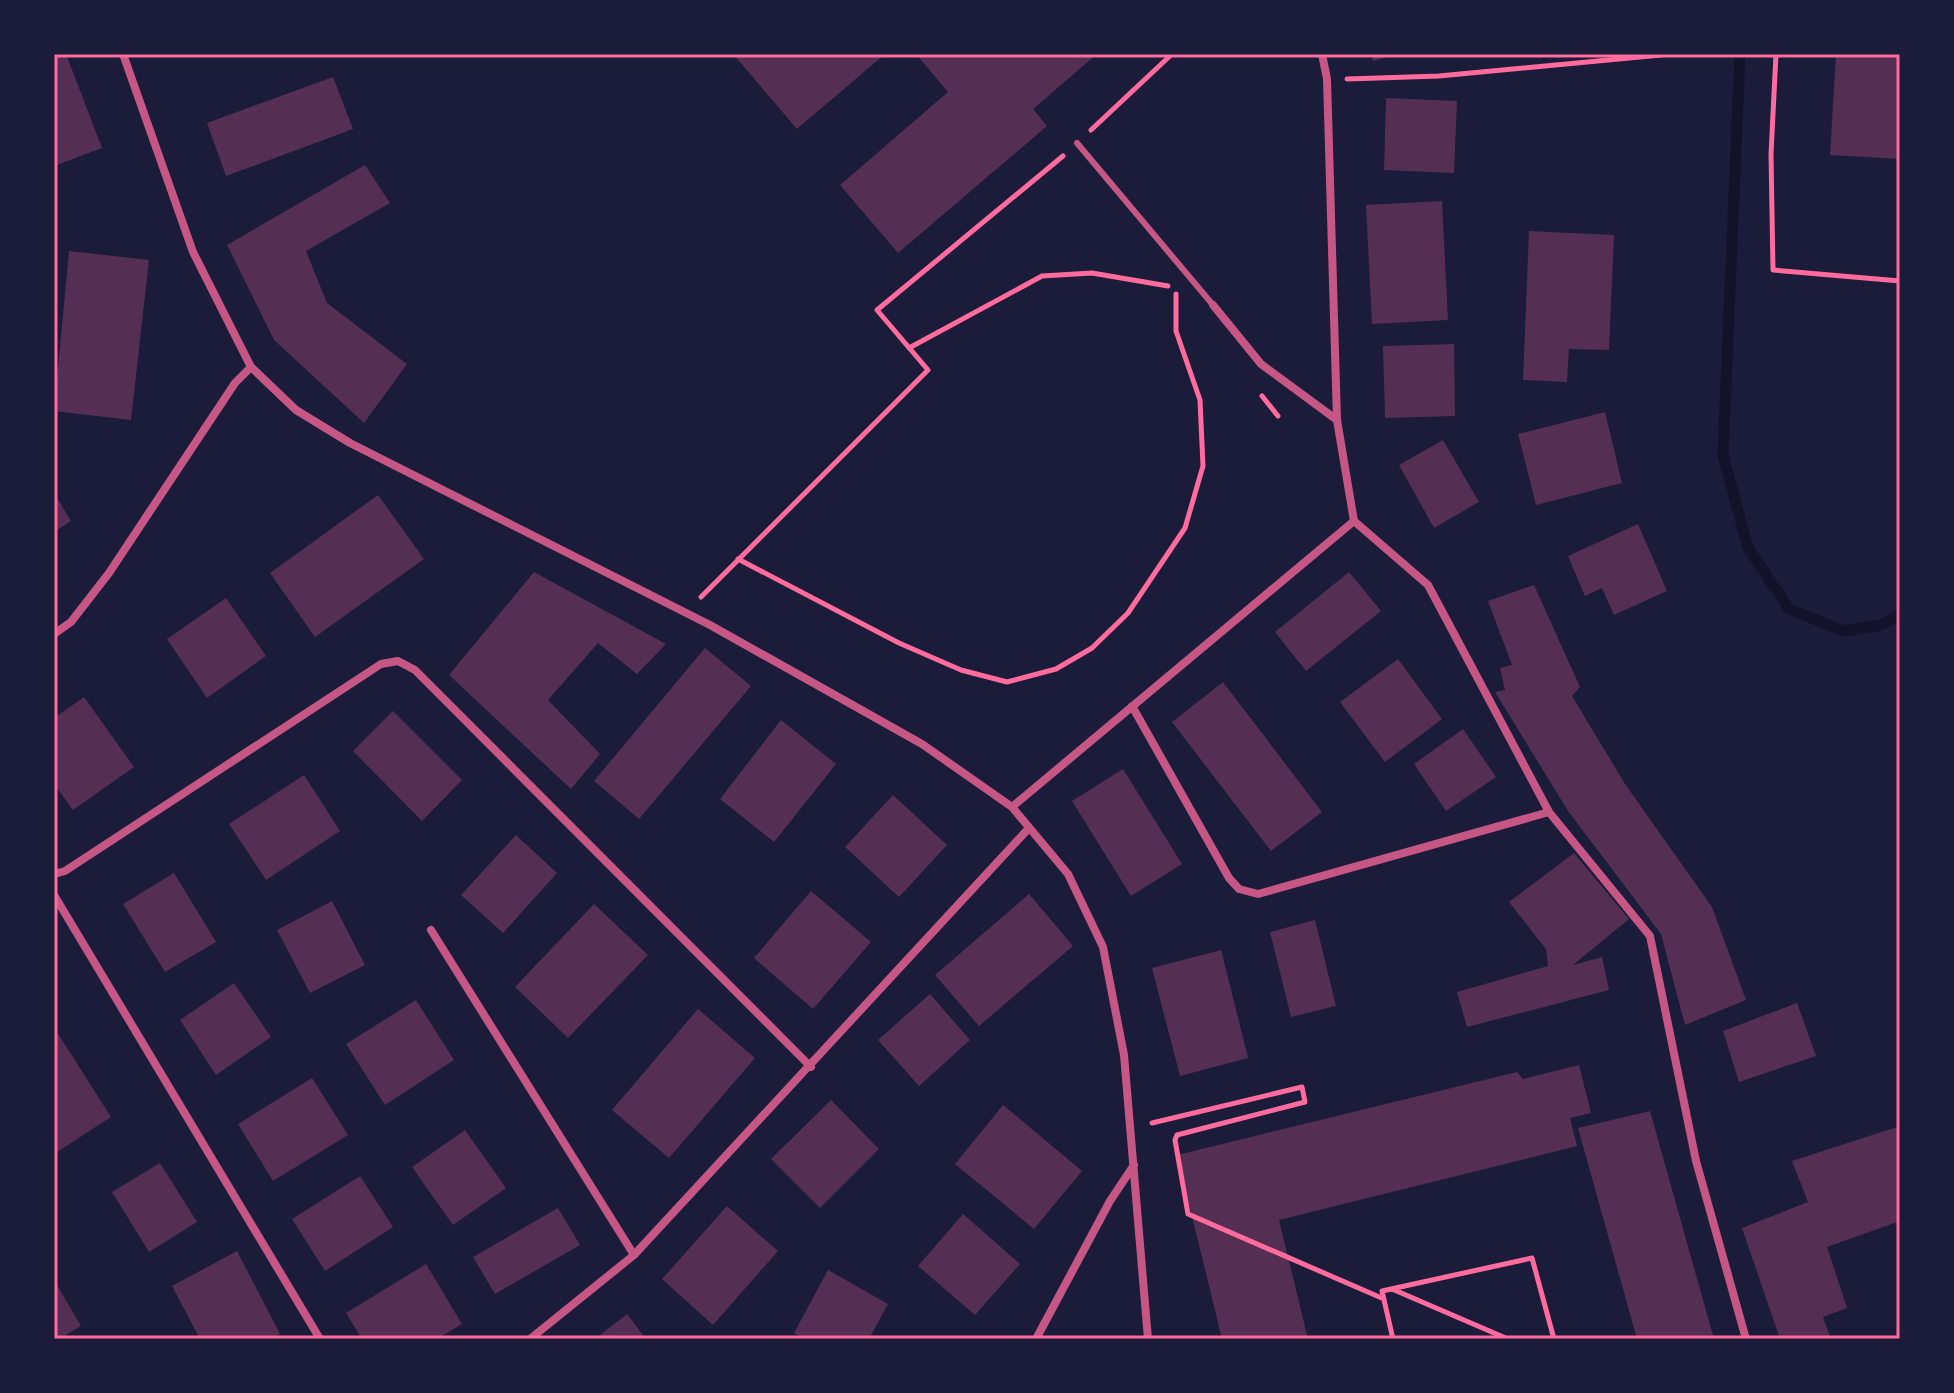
<svg xmlns="http://www.w3.org/2000/svg" width="1954" height="1393" font-family="Cabin,sans-serif">
<style>
.lines{fill:none;stroke-linecap:round;stroke-linejoin:round}
.stream{stroke:#12122b;stroke-width:11}
.building{fill:#542f53}
.path{stroke:#ff6b9d;stroke-width:5}
.service{stroke:#c65784;stroke-width:6}
.minor{stroke:#c65784;stroke-width:8}
.neatline{fill:none;stroke:#ff6b9d;stroke-width:3}
</style>
<rect width="100%" height="100%" fill="#1b1b3a"/>
<g class="lines">
<path class="stream" d="M1740,54L1723,455L1748,548L1789,609L1844,631L1881,625L1900,614"/>
</g>
<path class="building" d="M54,54H66L102,148L54,166Z
M733,54H885L797,129Z
M916,54H1097L1033,109L1047,126L898,253L840,185L948,92Z
M1371,54H1395V55L1373,61Z
M1836,54H1900V159L1830,155Z
M333,77L353,129L226,176L207,123Z
M1386,98L1457,101L1454,173L1384,170Z
M365,165L390,203L306,251L327,303L407,364L364,423L274,340L227,245Z
M1442,201L1448,320L1372,324L1366,205Z
M1529,231L1614,235L1609,350L1569,349L1567,382L1523,380Z
M69,251L149,260L131,420L54,411Z
M1454,344L1455,416L1385,418L1383,346Z
M1605,412L1622,483L1536,505L1518,434Z
M1443,440L1479,502L1434,528L1399,465Z
M54,493L71,521L54,532Z
M378,495L424,559L315,637L270,573Z
M1638,524L1667,591L1614,615L1602,588L1585,596L1568,556Z
M534,572L666,644L637,674L598,643L548,700L600,754L571,789L449,675Z
M1349,572L1381,611L1306,671L1275,632Z
M1534,585L1580,687L1572,696L1625,784L1712,907L1746,1000L1685,1025L1661,934L1568,811L1495,692L1505,690L1500,668L1512,665L1488,601Z
M226,598L266,656L207,698L167,639Z
M705,648L751,686L639,819L594,781Z
M1398,659L1442,719L1385,762L1340,702Z
M1223,682L1322,812L1271,851L1172,722Z
M84,697L134,767L73,810L54,784V718Z
M393,711L462,780L422,821L353,751Z
M781,720L836,764L774,842L720,799Z
M1463,729L1496,777L1446,811L1414,764Z
M1123,769L1182,864L1131,896L1072,801Z
M304,775L340,831L266,880L229,824Z
M893,795L947,845L899,897L845,847Z
M516,835L557,873L503,933L461,895Z
M1574,853L1629,919L1573,965L1602,957L1609,990L1467,1027L1457,992L1548,966L1546,949L1509,902Z
M174,873L216,942L165,972L123,904Z
M811,891L871,942L813,1009L754,958Z
M1029,894L1073,946L979,1026L935,975Z
M332,901L365,965L310,993L277,930Z
M594,904L648,955L568,1038L515,987Z
M1315,920L1336,1006L1291,1017L1270,932Z
M1221,950L1248,1058L1180,1076L1152,968Z
M234,983L271,1037L216,1075L180,1020Z
M930,994L970,1040L919,1086L878,1040Z
M416,1000L454,1060L385,1105L346,1044Z
M1797,1003L1816,1056L1739,1082L1723,1031Z
M698,1009L755,1058L669,1158L612,1110Z
M57,1032L111,1117L54,1154V1034Z
M1579,1065L1591,1113L1570,1118L1577,1146L1279,1220L1308,1339H1222L1177,1155L1517,1072L1523,1079Z
M312,1078L348,1135L273,1181L238,1124Z
M831,1100L879,1149L820,1208L771,1159Z
M1003,1105L1082,1171L1034,1229L955,1164Z
M1650,1111L1714,1339H1637L1578,1128Z
M1900,1126V1221L1827,1247L1847,1308L1823,1317L1831,1339H1780L1742,1228L1808,1202L1792,1161Z
M465,1130L506,1188L453,1225L412,1167Z
M160,1163L197,1222L149,1252L112,1192Z
M360,1176L393,1227L325,1271L292,1219Z
M727,1206L778,1251L713,1325L662,1279Z
M558,1208L580,1245L495,1294L473,1257Z
M963,1214L1020,1264L975,1315L918,1266Z
M237,1251L280,1334L271,1339H200L172,1286Z
M426,1264L462,1324L437,1339H362L346,1313Z
M828,1270L888,1304L869,1339H805L794,1333Z
M54,1280L81,1326L59,1339H54Z
M627,1314L646,1339H595Z"/>
<g class="lines">
<path class="path" d="M1661,54H1674
M1776,54L1771,154L1773,270L1900,281
M1347,79L1439,76L1661,55
M1091,130L1172,54
M909,348L1042,276L1092,273L1168,286
M1262,396L1278,416
M738,559L899,643L961,670L1007,682L1056,669L1092,648L1128,613L1185,528L1203,466L1200,400L1176,331V294
M701,597L928,370L877,310L1063,156
M1152,1123L1302,1087L1305,1102L1177,1135L1175,1140L1188,1214L1384,1299
M1392,1289L1508,1339
M1393,1339L1382,1291L1532,1258L1554,1339"/>
<path class="service" d="M1077,143L1213,305"/>
<path class="minor" d="M123,54L193,252L251,367L296,410L350,443L710,625L922,744L1012,807L1068,874L1103,947L1124,1055L1148,1339
M1322,54L1327,79L1337,420L1354,521
M1213,305L1261,364L1337,420
M1354,521L1428,585L1549,812L1650,936L1696,1161L1746,1339
M54,634L71,622L109,573L235,383L251,367
M1132,706L1229,878L1239,889L1258,894L1549,812
M1012,807L1354,521
M54,874L65,871L381,664L398,661L415,670L811,1067
M54,895L320,1339
M431,930L634,1255
M530,1339L634,1255L1029,828
M1036,1339L1110,1201L1134,1165"/>
</g>
<rect width="1954" height="1393" fill="none" stroke="#1b1b3a" stroke-width="112"/>
<rect x="56" y="56" width="1842" height="1281" class="neatline"/>
</svg>
